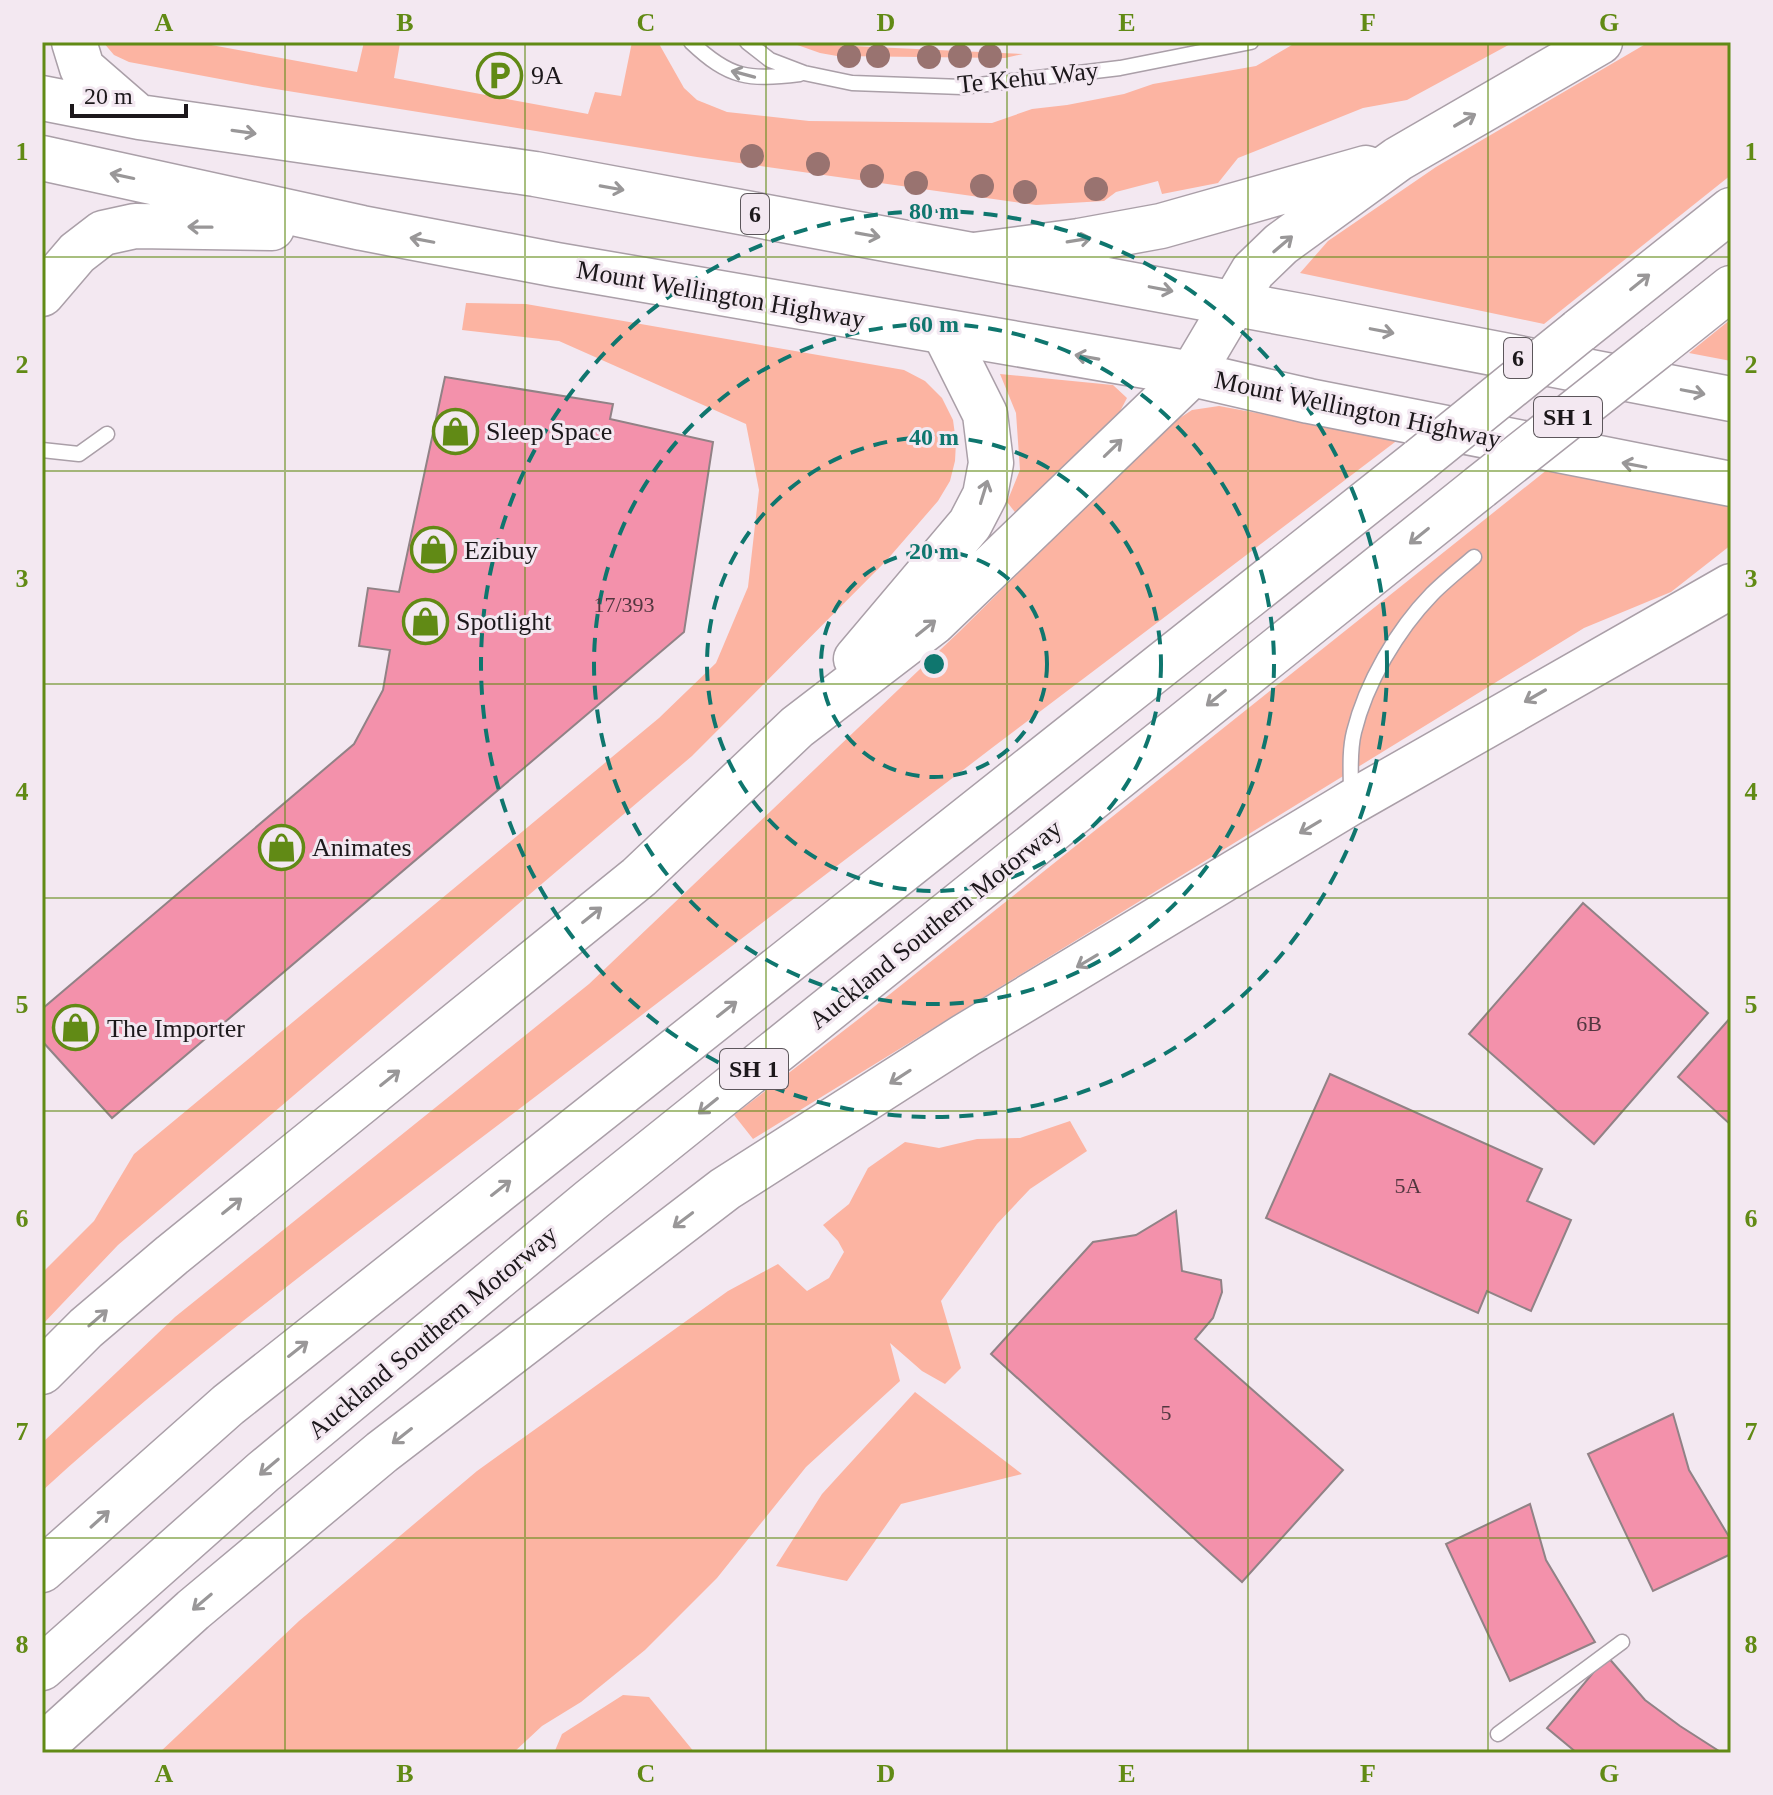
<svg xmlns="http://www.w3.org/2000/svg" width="1773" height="1795" font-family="'Times New Roman',serif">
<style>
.green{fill:#fcb4a2}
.building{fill:#f391ab;stroke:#918286;stroke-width:2}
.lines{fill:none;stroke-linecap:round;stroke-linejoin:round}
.lane-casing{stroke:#aa9fa8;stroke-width:17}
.primary-casing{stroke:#aa9fa8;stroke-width:47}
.highway-casing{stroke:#aa9fa8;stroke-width:47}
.lane{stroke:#fff;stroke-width:14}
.primary{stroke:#fff;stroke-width:44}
.highway{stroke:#fff;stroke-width:44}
.highway-bridge-casing{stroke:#aa9fa8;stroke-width:47;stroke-linecap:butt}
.highway-bridge{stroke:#fff;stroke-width:44}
.tree{fill:#997370}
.oneway{stroke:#999798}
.grid{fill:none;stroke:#618a15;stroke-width:2;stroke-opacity:0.55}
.ring{fill:none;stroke:#0f766e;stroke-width:4;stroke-dasharray:14 10}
.labels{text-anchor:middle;stroke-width:6;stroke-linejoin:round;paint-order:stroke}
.number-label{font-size:22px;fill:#52363f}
.shield{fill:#f3e8f1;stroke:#5c565b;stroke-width:2}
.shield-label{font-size:24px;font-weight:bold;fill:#1c181b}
.poi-label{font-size:26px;fill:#1c181b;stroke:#f3e8f1;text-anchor:start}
.street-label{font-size:26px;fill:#1c181b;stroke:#f3e8f1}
.centre{fill:#0f766e;stroke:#f3e8f1;stroke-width:4}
.ring-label{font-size:24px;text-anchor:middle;font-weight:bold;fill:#0f766e;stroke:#f3e8f1;stroke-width:6;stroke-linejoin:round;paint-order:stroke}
.neatline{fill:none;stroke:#618a15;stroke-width:3}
.grid-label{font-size:26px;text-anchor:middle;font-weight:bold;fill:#618a15}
</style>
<rect width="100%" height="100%" fill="#f3e8f1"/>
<path class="green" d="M103,42H195L357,72L364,42H395L400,43L394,78L588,114L595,92L621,96L632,42H658L684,88L697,100L727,112L809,121L992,123L1032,109L1067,105L1124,94L1153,84L1256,66L1297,42H1514L1407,100L1363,108L1238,158L1218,183L1162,194L1158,181L1116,192L1104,201L1036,205L697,157L263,87L129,62L114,55Z
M789,42H817L831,45L1023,54L1005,58L837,56L820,53Z
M1649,42H1731V175L1544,324L1300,273L1328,241L1436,167Z
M466,303L526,304L904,370L925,381L942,398L953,420L956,442L955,461L950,481L938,501L886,561L692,756L118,1245L42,1325V1273L94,1221L134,1154L659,718L716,663L748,587L759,490L746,424L559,341L462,330Z
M1731,319V361L1689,353Z
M1000,374L1113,385L1127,398L1116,419L1018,516L1007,502L1020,470L1016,413Z
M1219,406L1399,439C1115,655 830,870 548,1087C377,1218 201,1346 42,1491V1443L175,1317L589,984L960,631L1166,427L1192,410Z
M1548,469L1731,504V545L1671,592L1584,628L753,1139L734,1115L860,1018Z
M1070,1121L1087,1151L1030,1189L997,1224L941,1301L961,1368L945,1384L922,1371L890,1343L900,1381L806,1467L717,1578L645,1650L581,1702L542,1726L513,1753H159L299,1621L477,1471L728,1291L778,1264L807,1291L829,1278L844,1252L838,1241L823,1225L849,1204L868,1168L905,1142L939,1148L977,1139L1020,1138Z
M915,1392L1022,1474L901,1504L847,1581L776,1566L822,1494Z
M623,1695L649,1697L695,1753H554L562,1734Z"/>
<path class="building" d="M445,377L613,404L610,419L713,442L684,632L112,1118L42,1041V1009L354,744L383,690L390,650L359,646L368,588L399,592Z
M1583,903L1708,1013L1594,1144L1469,1034Z
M1731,1017V1125L1678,1077Z
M1330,1074L1542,1169L1527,1201L1571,1220L1531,1311L1487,1291L1478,1313L1266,1218Z
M1176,1211L1182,1271L1221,1280L1222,1292L1213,1318L1195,1339L1343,1470L1242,1582L991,1354L1093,1242L1136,1235Z
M1673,1414L1689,1470L1731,1540V1554L1653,1591L1588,1454Z
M1530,1504L1546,1560L1595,1642L1510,1681L1446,1544Z
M1607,1656L1645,1700L1680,1726L1722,1753H1577L1547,1728Z"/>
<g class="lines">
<defs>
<path id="lane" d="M691,42C730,79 748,80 800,74
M747,42L770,60L804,73L852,83L962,87L1120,68L1251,42
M42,450L79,454L107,434
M1351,794C1351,773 1349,752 1354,732C1366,683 1397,630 1432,594C1445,581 1460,569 1474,557
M1498,1734L1622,1642"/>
<path id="primary" d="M74,42L82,68L135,114
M42,98L139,117L535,174L1306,317L1731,399
M42,158L362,228L557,265L1192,374L1309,401L1731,484
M42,294L77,253L103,233L135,226L272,228"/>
<path id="highway" d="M974,255L1079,241L1161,226L1366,168
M1579,331L1731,210
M1657,347L1731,288
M856,659L970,524L985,495L991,463L985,414L944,332
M42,1372L86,1328L172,1255L639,877L797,727L934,622L1192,374L1253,271L1281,244L1398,159L1600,42
M42,1570L228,1405L1420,460
M42,1668L263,1472L591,1200L1480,487
M42,1747L193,1610L382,1452L725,1189L966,1035L1352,802L1731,586"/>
</defs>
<use href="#lane" class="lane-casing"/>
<use href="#primary" class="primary-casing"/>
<use href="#highway" class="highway-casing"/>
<use href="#lane" class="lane"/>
<use href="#primary" class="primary"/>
<use href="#highway" class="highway"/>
<defs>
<path id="highway-bridge" d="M1420,460L1579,331
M1480,487L1657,347"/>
</defs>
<use href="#highway-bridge" class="highway-bridge-casing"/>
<use href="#highway-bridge" class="highway-bridge"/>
</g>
<g class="tree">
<circle cx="849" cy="56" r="12"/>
<circle cx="878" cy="56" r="12"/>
<circle cx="960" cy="56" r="12"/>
<circle cx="990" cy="56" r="12"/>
<circle cx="929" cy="57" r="12"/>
<circle cx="752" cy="156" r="12"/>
<circle cx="818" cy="164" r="12"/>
<circle cx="872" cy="176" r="12"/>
<circle cx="916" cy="183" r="12"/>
<circle cx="982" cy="186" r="12"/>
<circle cx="1096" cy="189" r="12"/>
<circle cx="1025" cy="192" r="12"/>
</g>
<defs><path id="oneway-shaft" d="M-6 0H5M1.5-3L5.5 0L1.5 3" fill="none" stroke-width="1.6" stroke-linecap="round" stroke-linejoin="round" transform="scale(2)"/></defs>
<g class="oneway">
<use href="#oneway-shaft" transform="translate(743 74) rotate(-165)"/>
<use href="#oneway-shaft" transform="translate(1465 120) rotate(-30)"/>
<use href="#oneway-shaft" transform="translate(244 132) rotate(8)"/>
<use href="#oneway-shaft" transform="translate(122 176) rotate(-168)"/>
<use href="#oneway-shaft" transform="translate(612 188) rotate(10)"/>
<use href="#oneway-shaft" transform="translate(200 227) rotate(-179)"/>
<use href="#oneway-shaft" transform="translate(868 235) rotate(10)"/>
<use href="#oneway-shaft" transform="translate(422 240) rotate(-169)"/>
<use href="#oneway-shaft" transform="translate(1079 240) rotate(-9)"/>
<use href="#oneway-shaft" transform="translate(1283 244) rotate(-40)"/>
<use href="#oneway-shaft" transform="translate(1640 282) rotate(-39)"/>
<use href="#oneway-shaft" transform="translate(1161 289) rotate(11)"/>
<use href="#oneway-shaft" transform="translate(1382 331) rotate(11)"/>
<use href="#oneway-shaft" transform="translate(1087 357) rotate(-170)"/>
<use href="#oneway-shaft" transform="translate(1693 392) rotate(11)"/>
<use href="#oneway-shaft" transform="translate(1113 448) rotate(-44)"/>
<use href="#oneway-shaft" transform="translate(1634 465) rotate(-169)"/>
<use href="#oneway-shaft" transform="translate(984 492) rotate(-73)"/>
<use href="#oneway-shaft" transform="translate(1419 536) rotate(141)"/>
<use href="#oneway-shaft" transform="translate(926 628) rotate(-39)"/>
<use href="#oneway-shaft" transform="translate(1535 696) rotate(150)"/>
<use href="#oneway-shaft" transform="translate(1216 698) rotate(141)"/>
<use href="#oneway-shaft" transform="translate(1310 827) rotate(149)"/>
<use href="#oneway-shaft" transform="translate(592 915) rotate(-39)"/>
<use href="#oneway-shaft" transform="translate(1087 961) rotate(149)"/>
<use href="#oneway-shaft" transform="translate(727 1009) rotate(-38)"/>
<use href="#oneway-shaft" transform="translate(900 1077) rotate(147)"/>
<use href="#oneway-shaft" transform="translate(390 1078) rotate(-39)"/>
<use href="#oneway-shaft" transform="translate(708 1106) rotate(141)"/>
<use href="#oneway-shaft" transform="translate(501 1188) rotate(-38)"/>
<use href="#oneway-shaft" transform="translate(232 1206) rotate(-39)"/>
<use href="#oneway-shaft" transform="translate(683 1220) rotate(143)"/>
<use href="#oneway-shaft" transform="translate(98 1318) rotate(-41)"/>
<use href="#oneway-shaft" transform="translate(298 1349) rotate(-38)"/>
<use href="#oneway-shaft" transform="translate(402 1436) rotate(142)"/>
<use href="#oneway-shaft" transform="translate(269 1467) rotate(140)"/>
<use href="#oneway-shaft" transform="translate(100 1519) rotate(-42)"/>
<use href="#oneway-shaft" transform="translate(202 1602) rotate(140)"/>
</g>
<path class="grid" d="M285,42V1753M525,42V1753M766,42V1753M1007,42V1753M1248,42V1753M1488,42V1753M42,257H1731M42,471H1731M42,684H1731M42,898H1731M42,1111H1731M42,1324H1731M42,1538H1731"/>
<g class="ring">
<circle cx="934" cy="664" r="113"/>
<circle cx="934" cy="664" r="227"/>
<circle cx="934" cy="664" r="340"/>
<circle cx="934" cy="664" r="453"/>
</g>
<defs>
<symbol id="parking-ring" viewBox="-11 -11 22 22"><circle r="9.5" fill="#f3e8f1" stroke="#618a15" stroke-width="1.5"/><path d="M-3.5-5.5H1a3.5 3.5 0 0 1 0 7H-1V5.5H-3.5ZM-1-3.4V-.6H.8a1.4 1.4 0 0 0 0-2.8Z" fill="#618a15"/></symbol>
<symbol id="shop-ring" viewBox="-11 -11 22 22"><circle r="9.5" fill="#f3e8f1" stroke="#618a15" stroke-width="1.5"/><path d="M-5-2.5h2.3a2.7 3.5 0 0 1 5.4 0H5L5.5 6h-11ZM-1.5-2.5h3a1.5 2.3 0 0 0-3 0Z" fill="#618a15"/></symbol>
</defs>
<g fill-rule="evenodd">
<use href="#parking-ring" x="474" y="50" width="51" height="51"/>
<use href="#shop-ring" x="430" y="406" width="51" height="51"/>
<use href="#shop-ring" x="408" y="524" width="51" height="51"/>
<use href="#shop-ring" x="400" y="596" width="51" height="51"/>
<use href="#shop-ring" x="256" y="822" width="51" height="51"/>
<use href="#shop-ring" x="50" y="1002" width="51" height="51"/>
</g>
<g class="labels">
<g class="number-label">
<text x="624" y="612">17/393</text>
<text x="1589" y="1031">6B</text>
<text x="1408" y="1193">5A</text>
<text x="1166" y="1420">5</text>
</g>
<g class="shield">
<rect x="741" y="194" width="28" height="40" rx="6"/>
<rect x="1504" y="338" width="28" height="40" rx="6"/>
<rect x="1534" y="397" width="68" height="40" rx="6"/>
<rect x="720" y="1049" width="68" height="40" rx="6"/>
</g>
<g class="shield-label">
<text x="755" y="222">6</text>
<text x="1518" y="366">6</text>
<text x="1568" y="425">SH 1</text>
<text x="754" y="1077">SH 1</text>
</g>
<g class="poi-label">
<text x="531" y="84">9A</text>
<text x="486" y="440">Sleep Space</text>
<text x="464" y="559">Ezibuy</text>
<text x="456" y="630">Spotlight</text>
<text x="312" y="856">Animates</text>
<text x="107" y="1037">The Importer</text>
</g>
<g class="street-label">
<text transform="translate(1028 77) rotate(-6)" y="9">Te Kehu Way</text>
<text transform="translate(721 294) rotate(10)" y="9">Mount Wellington Highway</text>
<text transform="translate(1358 409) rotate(12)" y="9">Mount Wellington Highway</text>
<text transform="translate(935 924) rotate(-39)" y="9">Auckland Southern Motorway</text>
<text transform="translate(432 1332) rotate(-40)" y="9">Auckland Southern Motorway</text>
</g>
</g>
<circle cx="934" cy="664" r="12" class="centre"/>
<g class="ring-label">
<text x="934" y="219">80 m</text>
<text x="934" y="332">60 m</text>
<text x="934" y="445">40 m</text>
<text x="934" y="559">20 m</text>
</g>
<rect width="1773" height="1795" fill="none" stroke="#f3e8f1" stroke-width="88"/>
<path d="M72 104v12h114v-12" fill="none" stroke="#1c181b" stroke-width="4"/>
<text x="84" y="104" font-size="24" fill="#1c181b" stroke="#f3e8f1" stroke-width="6" paint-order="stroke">20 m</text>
<rect x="44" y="44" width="1685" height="1707" class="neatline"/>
<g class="grid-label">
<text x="164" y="31">A</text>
<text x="405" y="31">B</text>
<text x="646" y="31">C</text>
<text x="886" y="31">D</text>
<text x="1127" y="31">E</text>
<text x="1368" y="31">F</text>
<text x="1609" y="31">G</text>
<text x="22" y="160">1</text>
<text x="1751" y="160">1</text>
<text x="22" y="373">2</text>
<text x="1751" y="373">2</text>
<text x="22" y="587">3</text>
<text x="1751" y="587">3</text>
<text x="22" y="800">4</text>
<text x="1751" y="800">4</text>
<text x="22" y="1013">5</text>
<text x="1751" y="1013">5</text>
<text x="22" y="1227">6</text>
<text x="1751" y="1227">6</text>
<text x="22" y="1440">7</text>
<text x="1751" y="1440">7</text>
<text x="22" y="1653">8</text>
<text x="1751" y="1653">8</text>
<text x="164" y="1782">A</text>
<text x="405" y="1782">B</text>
<text x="646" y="1782">C</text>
<text x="886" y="1782">D</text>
<text x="1127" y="1782">E</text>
<text x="1368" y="1782">F</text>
<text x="1609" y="1782">G</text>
</g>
</svg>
